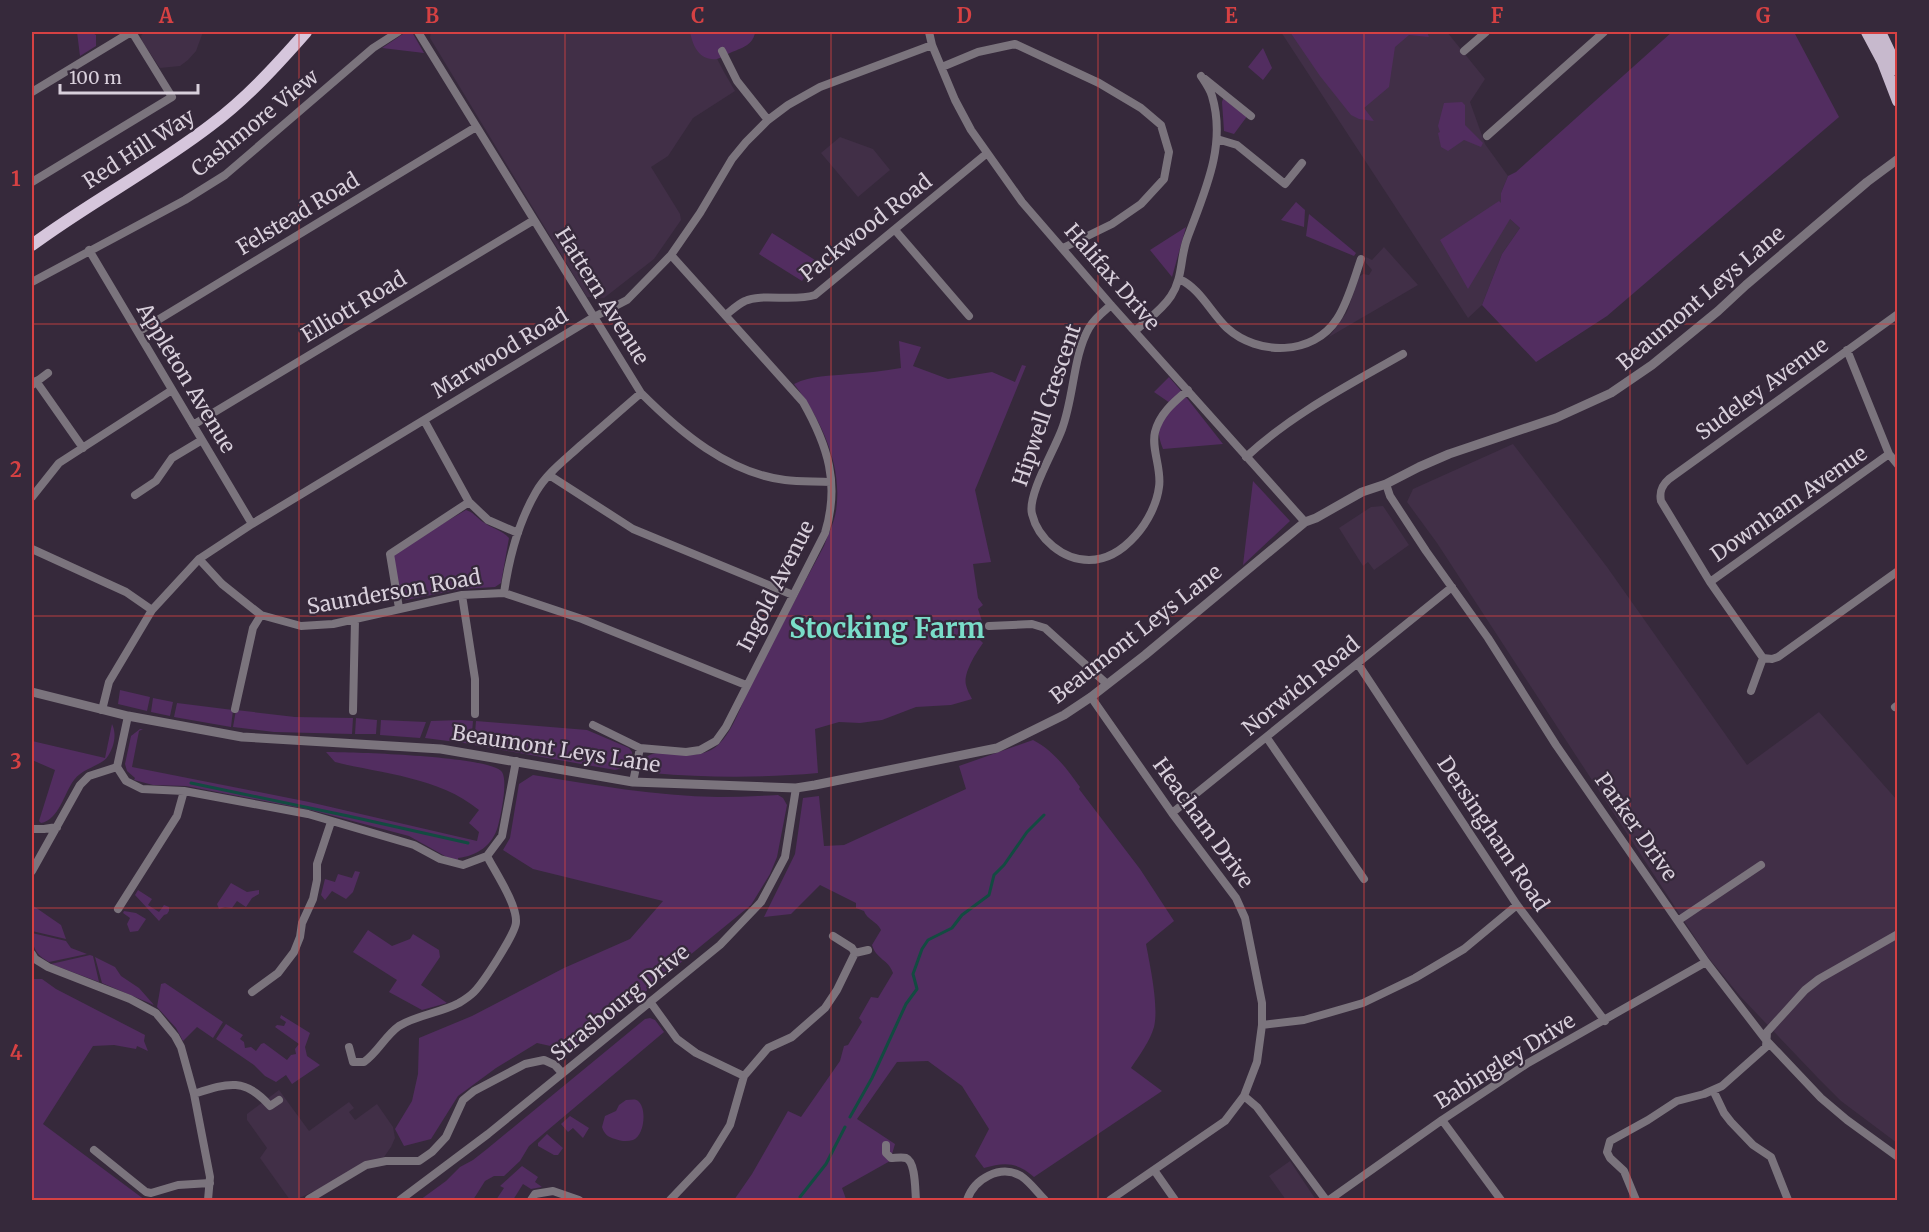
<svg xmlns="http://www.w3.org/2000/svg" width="1929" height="1232" font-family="Merriweather,serif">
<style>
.built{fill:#412f47}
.green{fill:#522d60}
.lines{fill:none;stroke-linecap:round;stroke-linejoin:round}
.stream{stroke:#134b41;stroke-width:3}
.minor{stroke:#7b747d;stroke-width:8}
.tertiary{stroke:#7b747d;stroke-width:9}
.primary{stroke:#c7b9cd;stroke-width:12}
.trunk{stroke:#d6c6dc;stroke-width:12}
.grid{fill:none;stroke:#d64143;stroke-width:1.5;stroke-opacity:0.55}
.labels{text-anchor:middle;stroke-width:4.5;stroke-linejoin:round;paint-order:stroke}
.street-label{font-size:21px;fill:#d8cfdb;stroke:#36293b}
.district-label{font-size:27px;font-weight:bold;fill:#7adec9;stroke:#36293b}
.neatline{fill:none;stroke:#d64143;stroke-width:2}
.grid-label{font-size:20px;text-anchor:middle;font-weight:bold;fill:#d64143}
</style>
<rect width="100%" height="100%" fill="#36293b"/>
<path class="built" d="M144,32H203L196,51L188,60L180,66L160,68L142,41L141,36Z
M431,32H703L724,72L735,91L693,118L668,156L651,167L680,214L681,220L654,259L604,298L587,297L430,38Z
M1281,32H1447L1485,79L1470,102L1485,144L1508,176L1501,193L1510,219L1520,228L1502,254L1482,305L1468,318Z
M840,137L873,149L890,170L858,197L821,153Z
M1384,247L1418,285L1329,337L1347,312L1359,277L1363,274L1369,275L1372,270L1366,263V257L1372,260Z
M1513,444L1607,567L1747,765L1819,712L1897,800V1143L1841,1101L1819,1079L1740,996L1707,956L1437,543L1407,502L1413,489Z
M1383,506L1409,545L1374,570L1368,562L1363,566L1339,528L1371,507Z
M279,1090L309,1131L349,1102L354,1108L349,1112L355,1120L377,1104L393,1127L395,1138L391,1147L384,1157L366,1161L332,1183L295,1200H290L260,1158L267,1148L247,1120V1114Z
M1290,1161L1316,1200H1286L1269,1176Z"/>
<path class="green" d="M77,32H91L96,35V46L80,56Z
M406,32H412L424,53L382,48Z
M690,32H757L755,33C752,46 741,48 730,53C726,54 722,58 717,59C699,61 693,46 690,32Z
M1290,32H1427L1429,37L1409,35L1395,47L1389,87L1364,108L1374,121L1359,119L1351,115L1320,76Z
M1672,32H1794L1839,117L1607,316L1536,362L1482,305L1502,254L1520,228L1510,219L1468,289L1440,240L1499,201L1501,203V193L1508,176L1516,172Z
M1263,48L1272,68L1263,80L1248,67Z
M1224,96L1248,115L1234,134L1224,131L1222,102Z
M1462,102L1465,105V125L1483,143L1481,147L1464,140L1448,151L1441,147L1438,133L1440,132L1438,126L1444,103Z
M1296,202L1305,210L1304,227L1281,220Z
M1309,214L1356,253L1354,256L1306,236Z
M1186,227L1172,277L1150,250Z
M772,233L815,260L802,281L759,254Z
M899,341L921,347L913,366L948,379L992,372L1015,382L1022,365L1026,366L975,490L991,562L973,564L978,598L983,605L978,609L983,624L979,639L983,643C976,653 963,673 966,685C967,690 970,695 972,699L951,705L916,707L882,720L860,723L839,722L815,729L818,773C763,778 708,778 652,773C646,769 645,766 645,759C657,743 693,767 718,745C734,730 741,704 751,685C775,638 799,592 824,546C828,535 834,523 836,511C843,465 821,419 794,384C812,375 830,376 849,374C867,373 884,371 901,368Z
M1169,377L1182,392L1170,403L1154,392Z
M1186,397L1223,444L1163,449C1151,419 1164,413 1186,397Z
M1253,481L1290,521L1243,565Z
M466,510C473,512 476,517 483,522C491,528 502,530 509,538L501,583L495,587L462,589L406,600L400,594L392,553Z
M120,690L150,697L147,711L118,704Z
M153,698L173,702L170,716L151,712Z
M177,703L233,710L231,727L174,717Z
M236,710L295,717L353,718L352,734L274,732L233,727Z
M356,718L377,720L376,734H355Z
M381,720L426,722L420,738L380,735Z
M461,720L473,721L471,744L425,738L431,721Z
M476,721L587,730L629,748L632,752V758L626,767L615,770L474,745Z
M112,724C117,734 114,747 108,756C102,766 84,767 74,780C64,793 59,820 41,823L39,821L55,770L32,760V741L105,758Z
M140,729H143L139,731L132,767L309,802L477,841L479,832L469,823L479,810C439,777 383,774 335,762L326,752C352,752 491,756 502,772C508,781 501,815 498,826C493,845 477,856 458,858V861L452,860L409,836L311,810L186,786L153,785L134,780L135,778L127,771L125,764L131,736Z
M1033,740C1054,751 1066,768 1080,787L1079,789L1140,869L1174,921L1146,944C1150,966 1159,1006 1154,1027C1150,1041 1139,1056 1131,1068L1162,1091L1034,1177C1017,1162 1005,1162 984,1168L975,1156L989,1129L962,1086L928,1061L897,1062L857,1119L895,1144L890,1161L842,1188L846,1199L843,1200H734L752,1174L788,1111L801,1117L840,1061L844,1046L848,1045L862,1022L859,1018L871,997L878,998L893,973C889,960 876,959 872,945L881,930C877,921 867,920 864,911L856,908V903L820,885L791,914L764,917L795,854L803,798L819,796L824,846L844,845L966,789L959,766Z
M533,775C594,785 656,796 718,797C738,797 758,796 778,795L783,798L787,805L777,857L770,874L751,905L573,1051L537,1043L496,1068L458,1096L431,1139L404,1146L395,1129L412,1101L418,1074L419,1038L472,1016L564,968L630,939L663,901L533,869L503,850L510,838L519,784Z
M355,871L360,872L353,892L346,899L332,891L325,900L321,895L325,879L335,882L338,874L352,878Z
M231,883L247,892L259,890V894L252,898L246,907L237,901L232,908L225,907L219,909L217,904Z
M138,890L152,899L148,905L159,912L164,905L169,907V911L167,914L164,915L159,921L135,895Z
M32,905L61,925L66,939L32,931Z
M124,911L136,913L146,919L138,931L130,932L127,924L130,918L123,913Z
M368,930L392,946L410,939L413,934L439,950L440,957L421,985L447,1003L422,1010L389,992L397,980L353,952Z
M32,933L66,941L71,948L87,954L49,962C35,954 33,948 32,933Z
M90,955L93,956L99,982L51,964Z
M95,957L115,967L121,976L139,988L154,1005L102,983Z
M32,979H42L56,989L145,1035L144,1041L148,1051L137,1046L136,1049L114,1045L93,1046L43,1124L145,1200H32Z
M165,983L223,1022L213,1038L197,1027L183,1041L176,1028L157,1007L161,984Z
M281,1015L310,1033L305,1047L307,1056L320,1065L292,1084L286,1075L276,1082L265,1076L254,1065L216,1039L226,1024L243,1035L240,1039L244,1042L245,1048L251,1047L256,1051L261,1044L264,1043L287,1060L291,1055L296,1054L295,1049L299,1044L275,1027L277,1025L284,1026L286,1022L280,1018Z
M650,1018L655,1020L664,1032L529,1146L520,1161L504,1176H494L485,1181L473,1200H420L446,1181L460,1167L473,1160L487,1149L645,1019Z
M626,1100C631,1100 636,1098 639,1102C647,1110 644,1136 633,1140C627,1142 620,1141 615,1139C608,1137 604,1134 602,1127L605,1116L616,1111L619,1105Z
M570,1116L589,1128L583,1138L573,1128L568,1132L561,1124Z
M547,1134L563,1148L558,1155H554L538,1146V1143Z
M522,1166L538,1177L535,1182L542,1187L531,1189L523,1184L513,1200H496L504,1188L500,1186Z"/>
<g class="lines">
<path class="stream" d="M191,783L348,816L468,843
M850,1117L872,1078L906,1004L917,989L913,974L922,949L928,940L952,928L962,915L989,895L994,875L1004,865L1027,832L1044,815
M800,1197L826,1164L845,1127"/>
<path class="minor" d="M418,32L641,393C680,432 728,473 785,480C800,482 816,481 831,482
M929,32L932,45L955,100L971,130L1022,202L1111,305L1305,522
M722,51L737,81L768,120
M1464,51L1486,32
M942,67L978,52L1015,44L1099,83L1141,108L1161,125L1169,152L1164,179L1141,204L1112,224L1063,248
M1205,79L1251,116
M32,92L131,32
M1487,136L1604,32
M1217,139L1237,145L1285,184L1302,163
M32,182L172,97L132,32
M895,230L969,316
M89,250L252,524
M1179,279C1200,288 1211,313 1227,328C1258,356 1313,356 1337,319C1348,302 1354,279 1361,259
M32,282L185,200L225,175L373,48L398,32
M1111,305C1103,312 1094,319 1089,328C1073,356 1074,397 1062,429C1055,449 1027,495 1032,514C1038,539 1063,560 1089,560C1124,560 1155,519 1159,487C1162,469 1151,449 1155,432C1160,413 1174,402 1188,390
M1898,314L1669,479C1662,485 1659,491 1661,501L1710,582L1763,658L1772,659L1778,657L1898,571
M726,315C732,310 738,304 745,301C762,293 793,302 815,295L986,154
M1135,331C1147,320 1162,310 1171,296C1183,278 1180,258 1187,239C1204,193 1227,146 1212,96C1210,89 1205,82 1201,76
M138,332L476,127
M1847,350L1889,454L1898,465
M36,381L83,448
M32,385L48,373
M424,420L469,502L488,520L518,533
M193,425L534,220
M1246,457C1292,414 1349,385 1403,354
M549,475L633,529L793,595
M1386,484L1390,496L1426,551L1488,638L1556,745L1706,962L1766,1040L1821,1098L1847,1120L1898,1157
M135,495L156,481L172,458L202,440
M32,497L59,463L172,390
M32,549L126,592L152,610
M199,559L222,584L261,615L301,626L333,624L462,595L504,593L582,619L746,685
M1710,582L1889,454
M504,593C509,558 518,523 536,492C547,473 566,459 581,445C601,428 621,410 641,393
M462,595L475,679V714
M399,608L390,554L469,502
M989,626L1032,624L1045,628L1107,684
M1358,664L1517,905L1605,1021
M1751,691L1763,658
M1091,697L1172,813L1236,898L1245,918L1262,1003V1025L1257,1062L1244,1096L1225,1121L1110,1200
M1895,707L1898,705
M235,709L253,628L261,615
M102,710L109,682L152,610L199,559L252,524L594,317L627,300L671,255L700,213L732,159L746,142L768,120L788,105L820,87L932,45
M353,711L355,620
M593,725L640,748L686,752L700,750L716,741L726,727L825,533C840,484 828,446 803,402L671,255
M1267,738L1364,879
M117,767L126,781L142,789L184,791L308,814L414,845L440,859L463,865L487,856L502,836L516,761
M633,782L640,748
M1172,813L1452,587
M32,829H44L57,827
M32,871L80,785L89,776L117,767L128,716
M118,909L177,816L184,791
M1679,920L1761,865
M855,953L868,950
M32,954L35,959L48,967L130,999L156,1013L175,1036L181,1047L194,1094L210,1177L208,1200
M252,992L278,973L294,952L300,937L302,923L313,899L317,880V864L331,822
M651,1003L677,1039L696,1053L744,1076
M1262,1025L1304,1020L1363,1003L1415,978L1464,949L1517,905
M349,1047L353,1062H364C378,1052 385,1036 399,1026C417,1015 440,1013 459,1003C464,1000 470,996 474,992C483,983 516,933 516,922C517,904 495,872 487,856
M1713,1090L1724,1113L1731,1122L1753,1145L1771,1157L1788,1200
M194,1094C228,1083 245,1077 270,1106L279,1100
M1244,1096L1257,1107L1326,1200
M1442,1120L1501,1200
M886,1145V1153L891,1158C895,1158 902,1157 906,1158C916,1162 915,1191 916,1200
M94,1150L146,1192L151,1193L178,1185L210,1183
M1154,1170L1175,1200
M309,1199L366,1165L386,1161H419L432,1152L446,1137L463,1100L474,1091L525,1064L544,1060L555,1065L562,1073
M400,1200L488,1134L720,945L761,902L785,857L796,788
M531,1200L535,1194L553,1191L579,1200
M670,1200L709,1159L730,1125L744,1076L768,1048L792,1037L825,1008L837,990L855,953L852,948L833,936
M967,1200C974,1179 1000,1164 1021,1176C1030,1182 1037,1192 1045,1200
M1329,1200L1442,1120L1528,1063L1706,962
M1636,1200L1624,1171L1610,1158L1607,1152L1610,1141L1648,1120L1677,1101L1704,1094L1722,1086L1766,1047L1767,1032L1805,990L1819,979L1898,934"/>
<path class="tertiary" d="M32,692L128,716L242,737L441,749L633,782L796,788L815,785L997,748L1064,715L1091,697L1145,655L1305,522L1316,518L1362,492L1386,484L1419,467L1449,454L1556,418L1611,393L1652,365L1718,311L1746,285L1867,182L1898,159"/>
<path class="primary" d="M1867,32L1883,62L1898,101
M1880,32L1898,70"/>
<path class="trunk" d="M32,245C90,202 154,169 211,125C247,98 277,65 306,32"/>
</g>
<path class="grid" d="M299,32V1200M565,32V1200M831,32V1200M1098,32V1200M1364,32V1200M1630,32V1200M32,324H1898M32,616H1898M32,908H1898"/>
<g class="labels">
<g class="street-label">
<text transform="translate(255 123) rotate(-39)" y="7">Cashmore View</text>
<text transform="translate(139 149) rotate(-33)" y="7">Red Hill Way</text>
<text transform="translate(298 214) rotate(-31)" y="7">Felstead Road</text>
<text transform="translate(866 228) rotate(-38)" y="7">Packwood Road</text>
<text transform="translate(1112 277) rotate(49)" y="7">Halifax Drive</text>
<text transform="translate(602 296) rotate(58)" y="7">Hattern Avenue</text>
<text transform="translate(1701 298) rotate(-40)" y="7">Beaumont Leys Lane</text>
<text transform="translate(354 307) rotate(-31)" y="7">Elliott Road</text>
<text transform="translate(500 353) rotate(-31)" y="7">Marwood Road</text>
<text transform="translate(186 378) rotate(59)" y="7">Appleton Avenue</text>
<text transform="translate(1762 389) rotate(-36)" y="7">Sudeley Avenue</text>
<text transform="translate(1047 405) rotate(-71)" y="7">Hipwell Crescent</text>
<text transform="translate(1789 504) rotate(-35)" y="7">Downham Avenue</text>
<text transform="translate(776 586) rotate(-63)" y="7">Ingold Avenue</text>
<text transform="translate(394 592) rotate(-10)" y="7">Saunderson Road</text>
<text transform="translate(1136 634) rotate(-38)" y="7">Beaumont Leys Lane</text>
<text transform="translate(1301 686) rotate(-39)" y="7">Norwich Road</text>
<text transform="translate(556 749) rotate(9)" y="7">Beaumont Leys Lane</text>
<text transform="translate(1203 823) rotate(54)" y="7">Heacham Drive</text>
<text transform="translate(1636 827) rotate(55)" y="7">Parker Drive</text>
<text transform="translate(1493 834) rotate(56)" y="7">Dersingham Road</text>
<text transform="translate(620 1003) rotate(-39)" y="7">Strasbourg Drive</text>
<text transform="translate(1505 1061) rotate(-32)" y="7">Babingley Drive</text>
</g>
<g class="district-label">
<text x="887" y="638">Stocking Farm</text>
</g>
</g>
<rect width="1929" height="1232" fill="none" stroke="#36293b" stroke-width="66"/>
<path d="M60 84v9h138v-9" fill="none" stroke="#d8cfdb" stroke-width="3"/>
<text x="69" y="84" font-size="18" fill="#d8cfdb" stroke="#36293b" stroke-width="4.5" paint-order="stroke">100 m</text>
<rect x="33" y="33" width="1863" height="1166" class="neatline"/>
<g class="grid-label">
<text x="166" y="23">A</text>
<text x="432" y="23">B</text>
<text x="698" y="23">C</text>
<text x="964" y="23">D</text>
<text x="1231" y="23">E</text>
<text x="1497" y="23">F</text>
<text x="1763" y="23">G</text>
<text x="16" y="186">1</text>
<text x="16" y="477">2</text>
<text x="16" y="769">3</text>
<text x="16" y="1060">4</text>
</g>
</svg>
